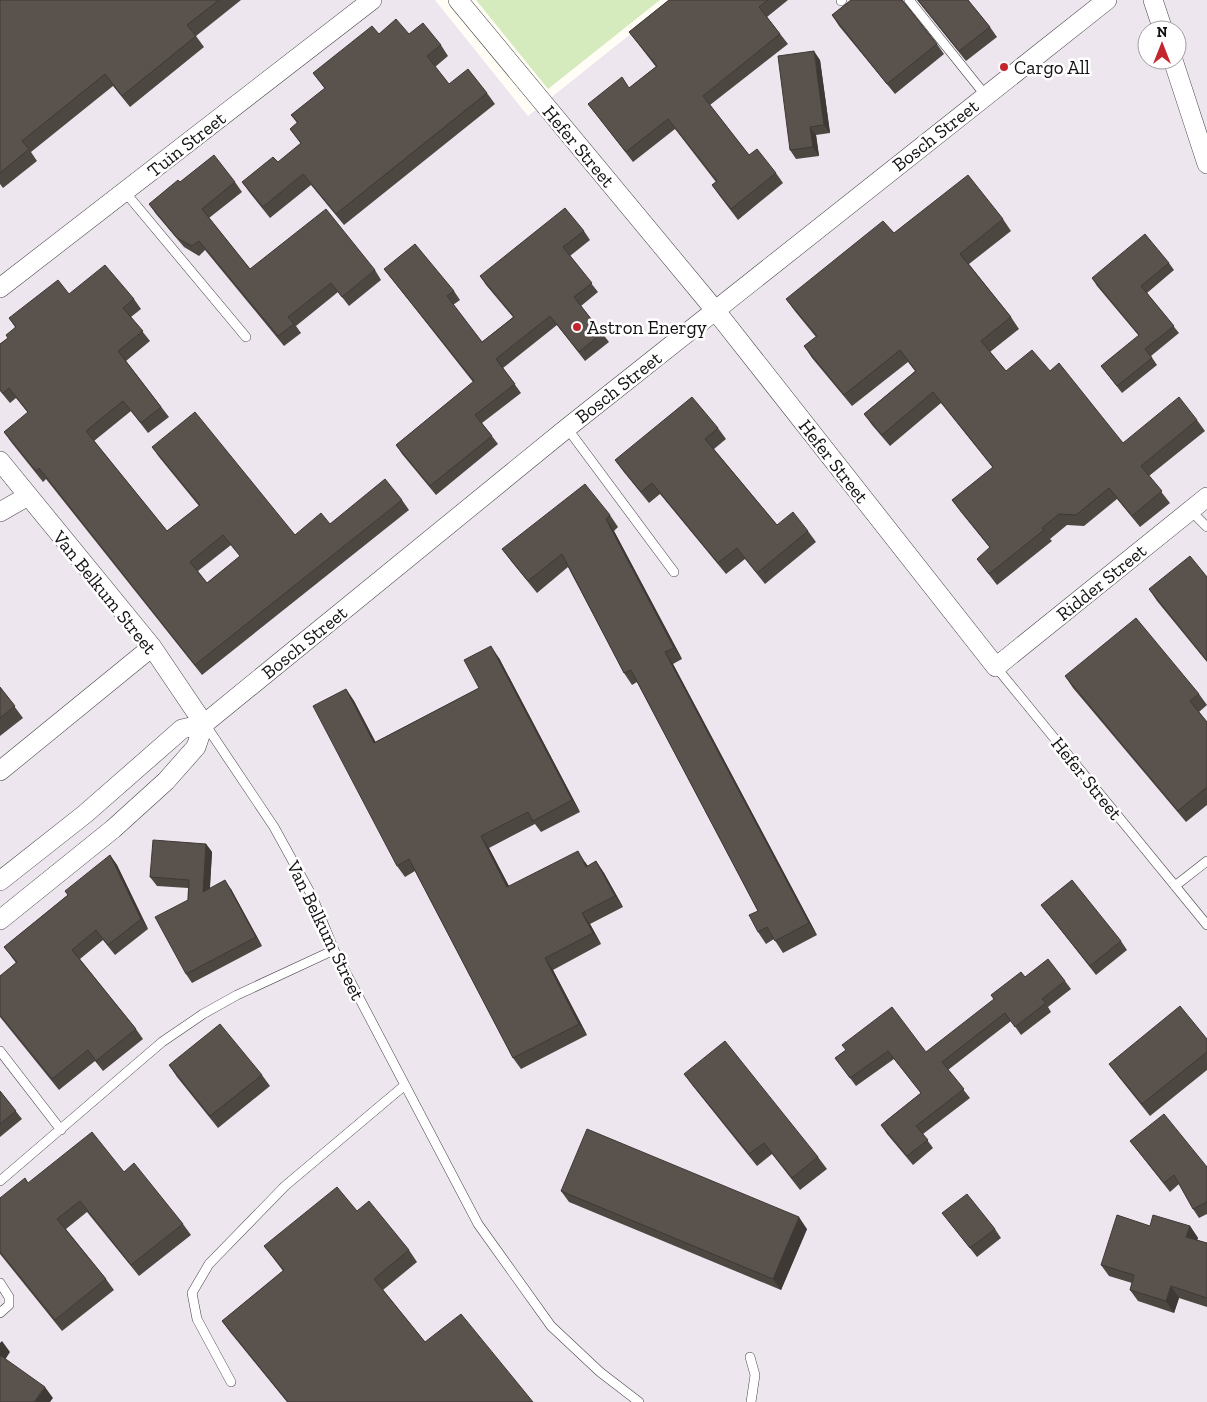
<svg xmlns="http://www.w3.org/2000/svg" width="1207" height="1402" font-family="'Zilla Slab',serif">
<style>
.industrial{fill:#eee6ef;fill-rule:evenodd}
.green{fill:#d5ebbd}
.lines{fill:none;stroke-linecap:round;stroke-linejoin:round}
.lane-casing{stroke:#444;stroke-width:10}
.street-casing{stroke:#444;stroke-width:20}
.lane{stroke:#fff;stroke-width:9}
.street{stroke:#fff;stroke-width:19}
.wall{fill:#4d4742;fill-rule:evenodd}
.shaded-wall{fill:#3f3936}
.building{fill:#5a524d;stroke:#3f3936;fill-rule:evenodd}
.poi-dot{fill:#c4262e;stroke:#fff;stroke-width:2}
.labels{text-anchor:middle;stroke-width:5;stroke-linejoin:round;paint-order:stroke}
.poi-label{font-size:19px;fill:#111;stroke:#fff;text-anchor:start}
.street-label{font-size:19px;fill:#111;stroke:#fff}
</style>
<rect width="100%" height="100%" fill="#fffdf5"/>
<path class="industrial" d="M0,0H435L528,116L673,0H1207V1402H0ZM1147,30H1177V60H1147Z"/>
<path class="green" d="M476,0H660L548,89Z"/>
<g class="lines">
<defs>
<path id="lane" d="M909,0L986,96
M841,1L842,0
M125,192L246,337
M567,428L674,572
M1190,510L1207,527
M996,667L1207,925
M205,724L274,827L312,896L334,950L478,1224L551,1326L600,1372L639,1402
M1175,886L1207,861
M0,1051L61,1130
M0,1181L162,1042L203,1014L237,995L334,950
M0,1283L9,1297V1305L0,1313
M750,1357L755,1375L751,1402
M231,1382L197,1319L192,1293L209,1264L285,1186L405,1085"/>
<path id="street" d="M458,0L715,310L996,667L1207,497
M1153,0L1163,30
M1173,60L1207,164
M0,288L372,0
M0,461L152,647L204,724
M0,512L28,496
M0,771L152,647
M0,881L85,814L182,729L204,724L567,428L1107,0
M0,920L113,829L166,781L196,747L204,724"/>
</defs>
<use href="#lane" class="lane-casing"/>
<use href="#street" class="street-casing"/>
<use href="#lane" class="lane"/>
<use href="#street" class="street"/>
</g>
<path class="wall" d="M0,0H241L196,36L204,47L130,107L113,86L31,152L37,161L3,188L0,184Z
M669,0H788L767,17L788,44L710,105L749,155L776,173L783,183L738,220L719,195L712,185L716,182L675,129L633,162L588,104L629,88L656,67L629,32Z
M851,0H903L904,2L937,44L944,54L895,94L839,26L832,15Z
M917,0H968L990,27L997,37L966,61Z
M379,34H409L441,45L448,56L435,67L449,84L487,93L495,104L344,225L311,185L270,218L250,193L242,182L278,162L301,144L290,129L297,123L291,115L325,89L313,73Z
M820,60L830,133L816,135L819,156L796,159L790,150Z
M180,182H235L242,192L209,218L250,269L375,270L381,280L349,306L338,292L296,326L301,333L284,346L205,250L199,256L184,247L156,214L149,204Z
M1003,219L1011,231L969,264L1011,317L1019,329L990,352L1006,371H1050L1123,443L1197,420L1205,431L1149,476L1170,503L1140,527L1117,499L1084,526L1067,525L1050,539L1052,541L997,585L977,559L990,548L960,511L952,500L993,468L941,403L890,446L872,425L864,414L915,371L908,362L852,406L812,358L804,346L816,337L794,310L786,299L894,233Z
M584,231L590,240L570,256L598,292L581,306L609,342L585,361L557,325L503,368L521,393L482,423L498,444L436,495L402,454L396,445L473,382L384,269L454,291L460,300L453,305L482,342L513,317L486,285L480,276Z
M1169,263L1174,270L1147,293L1179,333L1151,356L1157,365L1122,393L1101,366L1139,336L1097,286L1092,278Z
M69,294L134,299L141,309L131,317L150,341L126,361L169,417L148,433L131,411L94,441L167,531L199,506L159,457L152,447L295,535L402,500L409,510L202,675L46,479L43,482L11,442L4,432L28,413L16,398L10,403L0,391V344L8,338L15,327L9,318ZM231,545L240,556L207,583L198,571Z
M718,428L726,439L714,449L777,525L808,531L816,542L765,584L745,559L726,574L660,494L649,503L623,471L615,460Z
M610,515L618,527L614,531L682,659L673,664L817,935L783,953L774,939L766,944L758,932V911L637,682L632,685L624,673L568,567L537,593L511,561L502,549Z
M1207,577V662L1157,601L1149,589Z
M499,658L580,812L541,832L535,824L489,848L509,886L585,862L588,866L596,861L604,873L623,907L590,924L601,944L553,970L587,1035L521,1069L513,1058L415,871L405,877L397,866L346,689L354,701L375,742L479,688Z
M1065,676L1199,694L1207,705L1199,712L1207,722V805L1186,822L1073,688Z
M0,687L23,718L0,736Z
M206,844L212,852L210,888L231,889L262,946L192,983L186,974L188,888L157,886L150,877Z
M110,855L117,865L148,929L115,955L103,940L80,959L136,1029L143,1039L103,1071L95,1061L59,1090L0,1017V976L16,963L4,947L68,895Z
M1041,905L1121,941L1127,950L1096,975Z
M1025,977L1065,981L1071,989L1048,1007L1051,1012L1021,1035L1011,1021L948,1070L970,1098L923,1134L933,1148L913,1165L887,1134L881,1125L921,1093L894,1059L856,1086L835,1058L846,1050L926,1052Z
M1207,1039V1070L1150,1116L1118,1076L1109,1064Z
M169,1065L262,1075L270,1086L218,1128L177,1077Z
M684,1074L818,1157L827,1169L800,1190L772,1154L757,1166L692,1085Z
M0,1091L22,1119L0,1137Z
M1130,1141L1207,1167V1214L1199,1218L1193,1209L1179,1184L1170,1192Z
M124,1172L183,1224L191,1235L139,1276L87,1212L66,1229L106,1279L114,1290L62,1331L0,1254V1198L28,1183Z
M561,1191L807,1229L781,1290L569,1202Z
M357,1211L409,1250L417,1262L383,1290L425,1342L533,1402H287L230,1332L222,1321L283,1271L264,1246Z
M942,1213L995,1229L1001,1238L977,1257Z
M1150,1226H1190L1198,1238L1197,1240L1207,1243V1307L1179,1298L1174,1313L1138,1301L1130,1290L1132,1283L1109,1276L1101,1265Z"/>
<path class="shaded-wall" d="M814,51L820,60L830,133L824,125Z
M810,127L816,135L819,156L813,147Z
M606,519L614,531L682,659L674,648Z
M491,646L499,658L580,812L572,800Z
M665,652L673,664L817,935L809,923Z
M346,689L354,701L382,754L374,743Z
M481,836L489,848L515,898L507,887Z
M206,844L212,852L209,900L203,892Z
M578,851L585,862L594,878L586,867Z
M110,855L117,865L148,929L141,919Z
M596,861L604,873L623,907L615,896Z
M225,880L231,889L262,946L256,937Z
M582,913L590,924L601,944L593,933Z
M545,958L553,970L587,1035L579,1024Z
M799,1217L807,1229L781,1290L773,1279Z
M1190,1226L1198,1238L1194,1248L1186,1237Z
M1171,1286L1179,1298L1174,1313L1166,1301Z
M2,1341L10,1352L3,1363L0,1359V1343Z
M45,1387L53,1398L50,1402H34Z"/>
<path class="building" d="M0,0H219L187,25L196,36L122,96L105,74L22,141L29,149L0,173Z
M669,0H768L759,7L780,34L703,96L749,155L757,149L776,173L731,209L712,185L717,181L668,119L626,152L588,104L622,77L629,88L657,66L629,32Z
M851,0H902L937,44L887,84L832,15Z
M918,0H968L990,27L959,51Z
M396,19L409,34L423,23L441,45L427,56L449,84L468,69L487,93L336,214L303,174L263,207L242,182L273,157L278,162L301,143L290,129L298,122L291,115L325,88L313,73L372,26L379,34Z
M814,51L824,125L810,127L813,147L790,150L778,56Z
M214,155L235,182L202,209L250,269L326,209L375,270L342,297L331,283L288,317L294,324L278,336L199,241L192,246L177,238L149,204L178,180L180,182Z
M968,175L1003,219L960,254L1011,317L981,341L1006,371L1032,350L1050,371L1059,363L1123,443L1179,397L1197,420L1141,466L1162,491L1132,516L1109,488L1076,515L1059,514L1042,528L1044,530L989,574L977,559L990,547L952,500L993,467L933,392L882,435L864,414L916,371L900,350L844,395L804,346L817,336L786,299L883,221L894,233Z
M565,208L584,231L563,247L592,283L574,297L602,333L579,352L550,316L496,359L515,384L475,415L492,436L430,486L396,445L474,381L384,269L415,244L454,291L447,296L482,342L514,317L480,276Z
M1145,234L1169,263L1141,286L1174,326L1145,349L1152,358L1117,386L1101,366L1139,335L1092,278Z
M105,265L134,299L123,308L143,331L118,351L161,407L141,423L123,401L86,431L167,531L200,505L152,447L195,412L295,535L321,513L330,524L385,479L402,500L195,665L39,468L36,471L4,432L28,412L9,388L3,393L0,390V344L8,338L6,335L16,327L9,318L58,280L69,294ZM223,535L240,556L207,583L190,562Z
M692,397L718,428L705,439L777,525L793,512L808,531L757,573L737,548L718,563L652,483L641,492L615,460Z
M585,484L610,515L606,519L674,648L665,652L809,923L775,941L767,927L758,932L749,915L758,911L631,670L624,673L562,554L528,581L502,549Z
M1190,556L1207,577V661L1149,589Z
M1136,618L1199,694L1190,701L1207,722V787L1178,811L1065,676Z
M491,646L572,800L533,821L528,812L481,836L507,887L578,851L586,867L596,861L615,896L582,913L593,933L545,958L579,1024L513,1058L409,859L397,866L313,706L346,689L374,743L479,688L464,660Z
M0,687L15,706L0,718Z
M153,840L206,844L203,892L225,880L256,937L186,974L155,917L188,900L189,880L150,877Z
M110,855L141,919L108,945L96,930L72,950L136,1029L96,1061L88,1050L52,1079L0,1015V976L17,962L4,947L68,895L65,891Z
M1072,880L1121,941L1090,966L1041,905Z
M1048,959L1065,981L1042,999L1046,1003L1015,1027L1005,1013L942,1062L964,1089L916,1126L928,1140L907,1156L881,1125L921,1093L888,1051L850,1078L835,1058L846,1050L842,1045L892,1007L926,1052L994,999L991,995L1021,972L1025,977Z
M1180,1006L1207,1039V1052L1142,1104L1109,1064Z
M220,1024L262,1075L210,1116L169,1065Z
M725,1041L818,1157L792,1178L764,1143L749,1154L684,1074Z
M0,1091L16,1111L0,1124Z
M1164,1114L1207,1167V1202L1193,1209L1174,1175L1164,1183L1130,1141Z
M587,1129L799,1217L773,1279L561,1191Z
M92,1132L124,1172L134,1163L183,1224L131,1265L80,1201L57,1219L106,1279L55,1320L0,1252V1198L25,1178L28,1183Z
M337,1187L357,1211L369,1201L409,1250L374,1279L425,1342L461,1314L533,1402H288L222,1321L284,1270L264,1246Z
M967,1194L995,1229L970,1248L942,1213Z
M1117,1215L1150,1226L1153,1215L1190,1226L1186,1237L1207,1243V1298L1171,1286L1166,1301L1130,1290L1134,1275L1101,1265Z
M0,1355L45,1387L34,1402H0Z"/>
<g class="poi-dot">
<circle cx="1004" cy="67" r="5"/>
<circle cx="577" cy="327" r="5"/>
</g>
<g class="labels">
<g class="poi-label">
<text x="1014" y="74">Cargo All</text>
<text x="587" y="334">Astron Energy</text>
</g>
<g class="street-label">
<text transform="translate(935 135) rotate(-38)" y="7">Bosch Street</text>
<text transform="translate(186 144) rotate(-38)" y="7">Tuin Street</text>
<text transform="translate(579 146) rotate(50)" y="7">Hefer Street</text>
<text transform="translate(618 387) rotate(-38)" y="7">Bosch Street</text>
<text transform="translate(834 461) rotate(52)" y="7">Hefer Street</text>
<text transform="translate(1101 582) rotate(-39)" y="7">Ridder Street</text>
<text transform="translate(105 592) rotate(51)" y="7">Van Belkum Street</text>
<text transform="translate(304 642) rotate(-39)" y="7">Bosch Street</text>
<text transform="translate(1087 778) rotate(51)" y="7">Hefer Street</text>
<text transform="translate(326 930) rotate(64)" y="7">Van Belkum Street</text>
</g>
</g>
<g transform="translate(1162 45)"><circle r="24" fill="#ffffff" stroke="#a0a0a0"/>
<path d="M0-4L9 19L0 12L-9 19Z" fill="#c4262e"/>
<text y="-8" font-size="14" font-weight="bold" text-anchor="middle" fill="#111111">N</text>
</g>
</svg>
